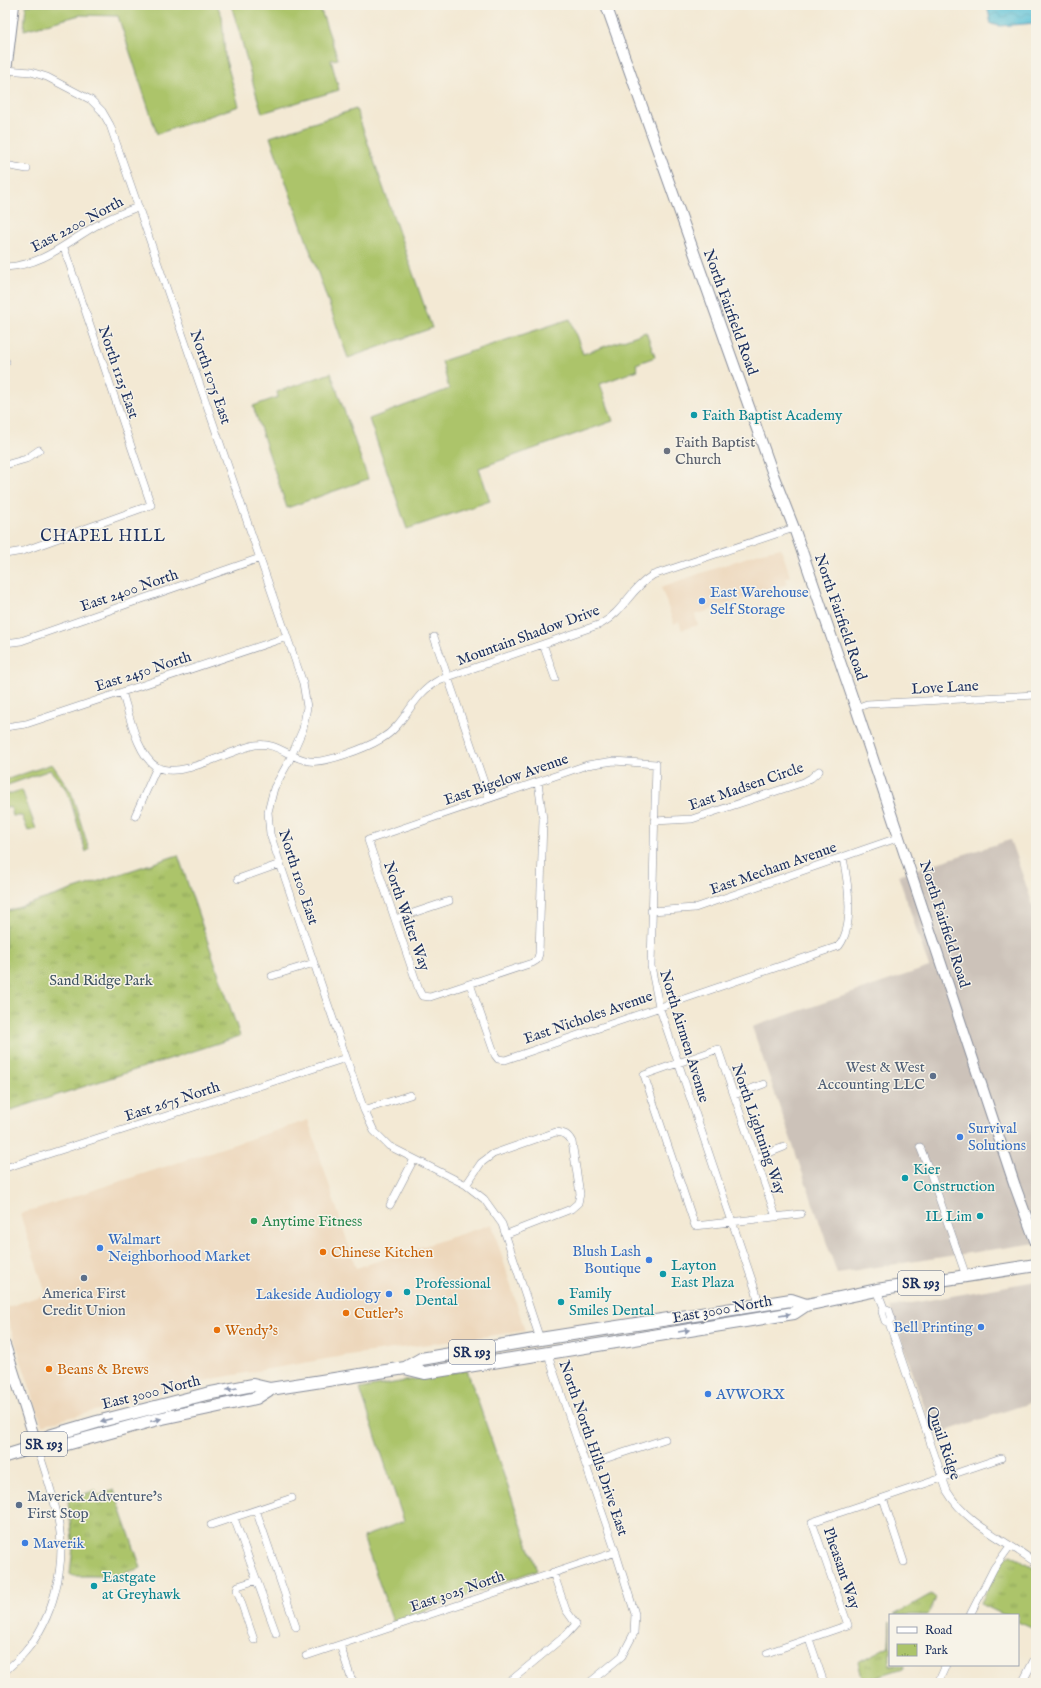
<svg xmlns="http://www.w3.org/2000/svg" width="1041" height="1688" font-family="'IM FELL English',serif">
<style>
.built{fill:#edd7bb}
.industrial{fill:#ccc2b9}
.grass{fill:#acc46a;stroke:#647a64}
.park{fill:url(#park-tufts);stroke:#647a64}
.water{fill:url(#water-waves);stroke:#3a789a}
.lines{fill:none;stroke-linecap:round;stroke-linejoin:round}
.street-casing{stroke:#878c99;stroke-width:8}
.secondary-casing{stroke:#878c99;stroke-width:12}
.primary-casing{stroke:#878c99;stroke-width:14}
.street{stroke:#fff;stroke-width:7}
.secondary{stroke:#fff;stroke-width:10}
.primary{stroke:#fff;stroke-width:12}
.oneway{fill:#8d97ae}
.culture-dot{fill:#0f9aa8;stroke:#f7f3e8;stroke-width:1.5}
.worship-dot{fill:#6b7280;stroke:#f7f3e8;stroke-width:1.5}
.shop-dot{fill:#3f7fe0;stroke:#f7f3e8;stroke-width:1.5}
.service-dot{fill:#5c6f8a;stroke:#f7f3e8;stroke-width:1.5}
.leisure-dot{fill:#2e9e5b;stroke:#f7f3e8;stroke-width:1.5}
.food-dot{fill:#e8710a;stroke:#f7f3e8;stroke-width:1.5}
.labels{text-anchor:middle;stroke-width:3;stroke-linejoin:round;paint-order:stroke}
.shield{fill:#f7f3e8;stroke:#5d6a87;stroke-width:1}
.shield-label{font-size:14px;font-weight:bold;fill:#1b2f5e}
.street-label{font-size:15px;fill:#1b2f5e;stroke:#f7f3e8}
.culture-label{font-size:15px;fill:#0d838f;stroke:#f7f3e8;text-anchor:start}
.worship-label{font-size:15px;fill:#5b616d;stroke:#f7f3e8;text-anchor:start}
.shop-label{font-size:15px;fill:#366cbe;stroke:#f7f3e8;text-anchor:start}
.park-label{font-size:15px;fill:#3f5461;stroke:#f7f3e8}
.service-label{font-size:15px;fill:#4e5e75;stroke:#f7f3e8;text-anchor:end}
.leisure-label{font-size:15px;fill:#27864d;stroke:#f7f3e8;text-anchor:start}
.food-label{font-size:15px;fill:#c56008;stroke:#f7f3e8;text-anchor:start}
.neighbourhood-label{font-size:16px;letter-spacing:1px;fill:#1b2f5e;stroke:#f7f3e8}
</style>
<defs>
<pattern id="park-tufts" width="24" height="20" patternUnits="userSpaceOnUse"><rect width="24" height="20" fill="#acc46a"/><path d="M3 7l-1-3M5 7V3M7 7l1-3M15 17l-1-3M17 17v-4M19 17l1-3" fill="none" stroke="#8ba05a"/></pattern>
<pattern id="water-waves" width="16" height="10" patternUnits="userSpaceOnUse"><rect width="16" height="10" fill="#5ac1d7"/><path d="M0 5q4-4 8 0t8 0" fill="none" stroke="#4a9db2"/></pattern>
</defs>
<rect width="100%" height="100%" fill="#f7f3e8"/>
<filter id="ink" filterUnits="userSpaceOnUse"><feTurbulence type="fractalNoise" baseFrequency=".025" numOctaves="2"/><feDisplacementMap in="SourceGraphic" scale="8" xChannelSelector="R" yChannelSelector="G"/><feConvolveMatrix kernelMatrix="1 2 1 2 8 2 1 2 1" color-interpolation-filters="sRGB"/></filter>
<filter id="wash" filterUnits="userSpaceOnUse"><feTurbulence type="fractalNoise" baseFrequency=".012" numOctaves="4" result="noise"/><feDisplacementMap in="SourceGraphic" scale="16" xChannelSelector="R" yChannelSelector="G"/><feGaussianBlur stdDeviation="0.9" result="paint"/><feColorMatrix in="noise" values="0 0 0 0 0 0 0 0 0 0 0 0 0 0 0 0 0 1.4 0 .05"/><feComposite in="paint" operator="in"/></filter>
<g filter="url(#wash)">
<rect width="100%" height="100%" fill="#f3e9d4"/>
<path class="built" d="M781,548L790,576L786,578L788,584L695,615L698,625L682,630L679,622L674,624L661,587L762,552Z
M308,1120L356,1268L492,1224L525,1331L349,1355L217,1378L42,1425L5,1311V1308L46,1294L20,1214Z"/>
<path class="industrial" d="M1010,840L1036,913V1243L837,1273L752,1027L929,967L898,875Z
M1036,1281V1410L1033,1402L934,1435L890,1307Z"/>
<path class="grass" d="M26,5H217L222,16L225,57L239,106L157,134L118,16L80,15L24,30Z
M231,5H319L338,59L331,60L339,90L262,113C250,77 243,40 231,5Z
M356,109L432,328L348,358L270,137Z
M570,319L583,354L646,332L655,357L636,364L638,370L600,384L613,421L479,468L490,501L407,529L369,419L449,389L442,361Z
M331,373L368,479L287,508L253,406L278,397L277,392Z
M52,764L71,792L89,849L86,852L71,802L65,788L50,770L5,786V780Z
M22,790L36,829L28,831L22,816H13L11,808L5,807V795Z
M467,1370L537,1570L393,1622L363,1537L404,1521L360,1389Z"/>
<path class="park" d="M178,855L240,1036L5,1112V912Z
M95,1490L97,1496L114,1490L141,1568L116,1576H73L70,1574L73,1548L68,1500Z
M1012,1554L1036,1570V1630L1018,1622V1615H1004L981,1604C986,1592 999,1558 1012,1554Z
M931,1594L936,1598L928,1615H894Z
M890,1621V1665H904L903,1668L863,1681L858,1662L889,1646Z"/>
<path class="water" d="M987,5H1036V23L999,26L991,24Z"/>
</g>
<g filter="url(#ink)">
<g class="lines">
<defs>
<path id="street" d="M6,70L31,72L47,77L91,100L102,111L110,125L303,683L307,707L303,729L289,761L274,788L268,812L270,834L364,1110L374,1131L389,1146L466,1185L484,1199L502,1224L540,1339
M5,165L27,169
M5,267C45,265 66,242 99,224C111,217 125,212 138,207
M5,362H6
M5,465L26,459L39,450
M5,554L23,551L151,505L64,248
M434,637L489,797
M5,643L21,641L260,558
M543,644L555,678
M122,692C129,713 137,756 157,767C181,780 229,750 255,745C276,741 289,758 309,761C325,764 366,748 381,739C407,724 410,696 439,680L601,624C624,611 630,589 653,575L794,528
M856,708L867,704L1036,695
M5,727L26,724L287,637
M538,782L543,819L539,954L537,960L532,963L430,997L422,996L419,990L368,840L587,765L614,761L656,764L651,966L659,1006L756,1292L759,1305
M135,816L157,767
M654,821L692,819L804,782L811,778L819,771
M238,879L280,864
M651,911L695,908L900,837
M395,919L449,901
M272,976L314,963
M470,984L495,1055L498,1059L505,1060L839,946C855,925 848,882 843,858
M734,1095L764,1084
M364,1110L410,1095
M920,1147L930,1172L966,1276
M756,1158L784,1147
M5,1168L346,1058
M466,1185L481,1163L493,1154L556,1132C564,1133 568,1134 572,1142L580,1194L578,1203L571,1209L507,1234
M390,1205L414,1159
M776,1217L718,1049L644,1075L695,1226L801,1214
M877,1290L884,1308L882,1312L885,1321L889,1323L892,1319L889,1310L884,1308
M889,1323L947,1491C967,1525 1006,1540 1036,1563
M549,1353L550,1361L614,1547L635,1614L634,1633L622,1656L589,1683
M586,1465L665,1439
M883,1498L904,1562
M256,1510L296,1627
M234,1518L276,1633
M211,1525L292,1498
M970,1615L994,1568L1010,1546
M809,1639L824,1683
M254,1640L237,1590L238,1586L257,1580
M340,1645L351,1678L355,1683
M767,1653L848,1625L812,1522L1001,1458
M306,1656L616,1552
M5,1671C12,1665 19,1659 25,1652C53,1619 66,1567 59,1525C55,1498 45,1472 37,1446
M508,1683L566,1635L576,1624L566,1610L553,1572
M938,1683L946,1665
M1022,1683L1036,1656"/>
<path id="secondary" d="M606,5L774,477L794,528L856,708L1015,1186L1036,1243
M5,80L14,5
M5,1345L37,1446"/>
<path id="primary" d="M405,1368L421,1359L540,1339L791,1300L806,1305
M270,1389L256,1398L158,1419L52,1448L44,1444L49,1436L97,1422L206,1394L253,1385L270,1389L405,1368L425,1373L794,1313L806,1305L877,1290L1036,1265
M5,1456L44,1444"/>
</defs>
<use href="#street" class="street-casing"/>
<use href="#secondary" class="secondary-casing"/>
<use href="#primary" class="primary-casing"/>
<use href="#street" class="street"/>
<use href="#secondary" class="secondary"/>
<use href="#primary" class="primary"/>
</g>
<defs><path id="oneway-solid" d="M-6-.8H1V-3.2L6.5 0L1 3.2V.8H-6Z"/></defs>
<g class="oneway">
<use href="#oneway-solid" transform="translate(785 1315) rotate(-9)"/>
<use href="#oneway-solid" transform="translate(684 1331) rotate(-10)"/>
<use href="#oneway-solid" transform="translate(232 1389) rotate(168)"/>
<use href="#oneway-solid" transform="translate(106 1420) rotate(166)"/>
<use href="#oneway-solid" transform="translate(156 1420) rotate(-14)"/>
</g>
</g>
<g class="culture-dot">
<circle cx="694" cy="415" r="4"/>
<circle cx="905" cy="1178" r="4"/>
<circle cx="980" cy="1216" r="4"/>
<circle cx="663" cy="1274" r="4"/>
<circle cx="407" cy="1292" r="4"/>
<circle cx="561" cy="1302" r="4"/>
<circle cx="94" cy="1586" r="4"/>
</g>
<circle class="worship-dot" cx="667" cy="451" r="4"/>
<g class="shop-dot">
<circle cx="702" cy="601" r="4"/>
<circle cx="960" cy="1137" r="4"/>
<circle cx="100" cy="1248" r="4"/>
<circle cx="649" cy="1260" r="4"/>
<circle cx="389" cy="1294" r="4"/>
<circle cx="981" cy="1327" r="4"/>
<circle cx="708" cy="1394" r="4"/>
<circle cx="25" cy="1543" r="4"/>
</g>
<g class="service-dot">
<circle cx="933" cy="1076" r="4"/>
<circle cx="84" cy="1278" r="4"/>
<circle cx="19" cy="1505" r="4"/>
</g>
<circle class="leisure-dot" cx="254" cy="1221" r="4"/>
<g class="food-dot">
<circle cx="323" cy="1252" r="4"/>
<circle cx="346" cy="1313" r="4"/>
<circle cx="217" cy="1330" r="4"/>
<circle cx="49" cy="1369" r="4"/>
</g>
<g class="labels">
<g class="shield">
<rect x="898" y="1271" width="46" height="24" rx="3"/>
<rect x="449" y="1340" width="46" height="24" rx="3"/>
<rect x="21" y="1432" width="46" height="24" rx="3"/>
</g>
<g class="shield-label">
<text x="921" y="1288">SR 193</text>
<text x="472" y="1357">SR 193</text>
<text x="44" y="1449">SR 193</text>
</g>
<g class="street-label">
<text transform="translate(77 224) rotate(-28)" y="5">East 2200 North</text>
<text transform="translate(731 312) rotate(70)" y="5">North Fairfield Road</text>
<text transform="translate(119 372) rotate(71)" y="5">North 1125 East</text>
<text transform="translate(211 377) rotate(71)" y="5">North 1075 East</text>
<text transform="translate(129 590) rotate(-19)" y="5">East 2400 North</text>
<text transform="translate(841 617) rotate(71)" y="5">North Fairfield Road</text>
<text transform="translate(528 635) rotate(-20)" y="5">Mountain Shadow Drive</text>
<text transform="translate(143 671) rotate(-18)" y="5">East 2450 North</text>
<text transform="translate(945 687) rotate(-3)" y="5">Love Lane</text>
<text transform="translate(506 779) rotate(-19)" y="5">East Bigelow Avenue</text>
<text transform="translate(746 786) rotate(-19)" y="5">East Madsen Circle</text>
<text transform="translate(773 868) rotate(-19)" y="5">East Mecham Avenue</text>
<text transform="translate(299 877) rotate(72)" y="5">North 1100 East</text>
<text transform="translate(407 916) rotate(71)" y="5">North Walter Way</text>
<text transform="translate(945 924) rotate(72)" y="5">North Fairfield Road</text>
<text transform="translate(588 1017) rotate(-19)" y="5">East Nicholes Avenue</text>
<text transform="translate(685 1036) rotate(73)" y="5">North Airmen Avenue</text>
<text transform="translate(172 1101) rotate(-18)" y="5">East 2675 North</text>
<text transform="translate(759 1129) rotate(71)" y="5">North Lightning Way</text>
<text transform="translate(722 1309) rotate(-10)" y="5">East 3000 North</text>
<text transform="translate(151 1392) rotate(-14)" y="5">East 3000 North</text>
<text transform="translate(944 1443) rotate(71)" y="5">Quail Ridge</text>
<text transform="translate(594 1448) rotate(71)" y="5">North North Hills Drive East</text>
<text transform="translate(842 1568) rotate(71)" y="5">Pheasant Way</text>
<text transform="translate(457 1591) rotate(-19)" y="5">East 3025 North</text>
</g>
<g class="culture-label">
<text x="702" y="420">Faith Baptist Academy</text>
<text x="913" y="1174">Kier<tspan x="913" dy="17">Construction</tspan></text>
<text x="972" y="1221" text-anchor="end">IL Lim</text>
<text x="671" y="1270">Layton<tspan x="671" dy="17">East Plaza</tspan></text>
<text x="415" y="1288">Professional<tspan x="415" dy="17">Dental</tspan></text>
<text x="569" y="1298">Family<tspan x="569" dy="17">Smiles Dental</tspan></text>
<text x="102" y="1582">Eastgate<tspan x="102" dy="17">at Greyhawk</tspan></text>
</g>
<g class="worship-label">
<text x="675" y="447">Faith Baptist<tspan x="675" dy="17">Church</tspan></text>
</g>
<g class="shop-label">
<text x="710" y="597">East Warehouse<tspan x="710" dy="17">Self Storage</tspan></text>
<text x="968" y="1133">Survival<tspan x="968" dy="17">Solutions</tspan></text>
<text x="108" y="1244">Walmart<tspan x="108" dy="17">Neighborhood Market</tspan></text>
<text x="641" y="1256" text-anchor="end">Blush Lash<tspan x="641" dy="17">Boutique</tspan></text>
<text x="381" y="1299" text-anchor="end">Lakeside Audiology</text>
<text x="973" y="1332" text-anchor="end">Bell Printing</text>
<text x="716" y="1399">AVWORX</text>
<text x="33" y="1548">Maverik</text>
</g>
<g class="park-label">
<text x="101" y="985">Sand Ridge Park</text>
</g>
<g class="service-label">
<text x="925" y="1072">West &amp; West<tspan x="925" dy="17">Accounting LLC</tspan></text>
<text x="84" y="1298" text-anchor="middle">America First<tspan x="84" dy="17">Credit Union</tspan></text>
<text x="27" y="1501" text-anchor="start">Maverick Adventure's<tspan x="27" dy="17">First Stop</tspan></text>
</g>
<g class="leisure-label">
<text x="262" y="1226">Anytime Fitness</text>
</g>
<g class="food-label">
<text x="331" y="1257">Chinese Kitchen</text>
<text x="354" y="1318">Cutler's</text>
<text x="225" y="1335">Wendy's</text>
<text x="57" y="1374">Beans &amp; Brews</text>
</g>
<g class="neighbourhood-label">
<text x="103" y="541">CHAPEL HILL</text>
</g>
</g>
<rect width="1041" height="1688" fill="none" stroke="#f7f3e8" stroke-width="20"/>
<rect x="889" y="1614" width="130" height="52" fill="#f7f3e8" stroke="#9fa5b1"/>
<rect x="897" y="1627" width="20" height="6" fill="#ffffff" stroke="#9fa5b1"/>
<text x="925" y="1634" font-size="12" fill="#1b2f5e">Road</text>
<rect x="897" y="1644" width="20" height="12" fill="url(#park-tufts)" stroke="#9fa5b1"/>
<text x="925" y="1654" font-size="12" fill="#1b2f5e">Park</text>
</svg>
